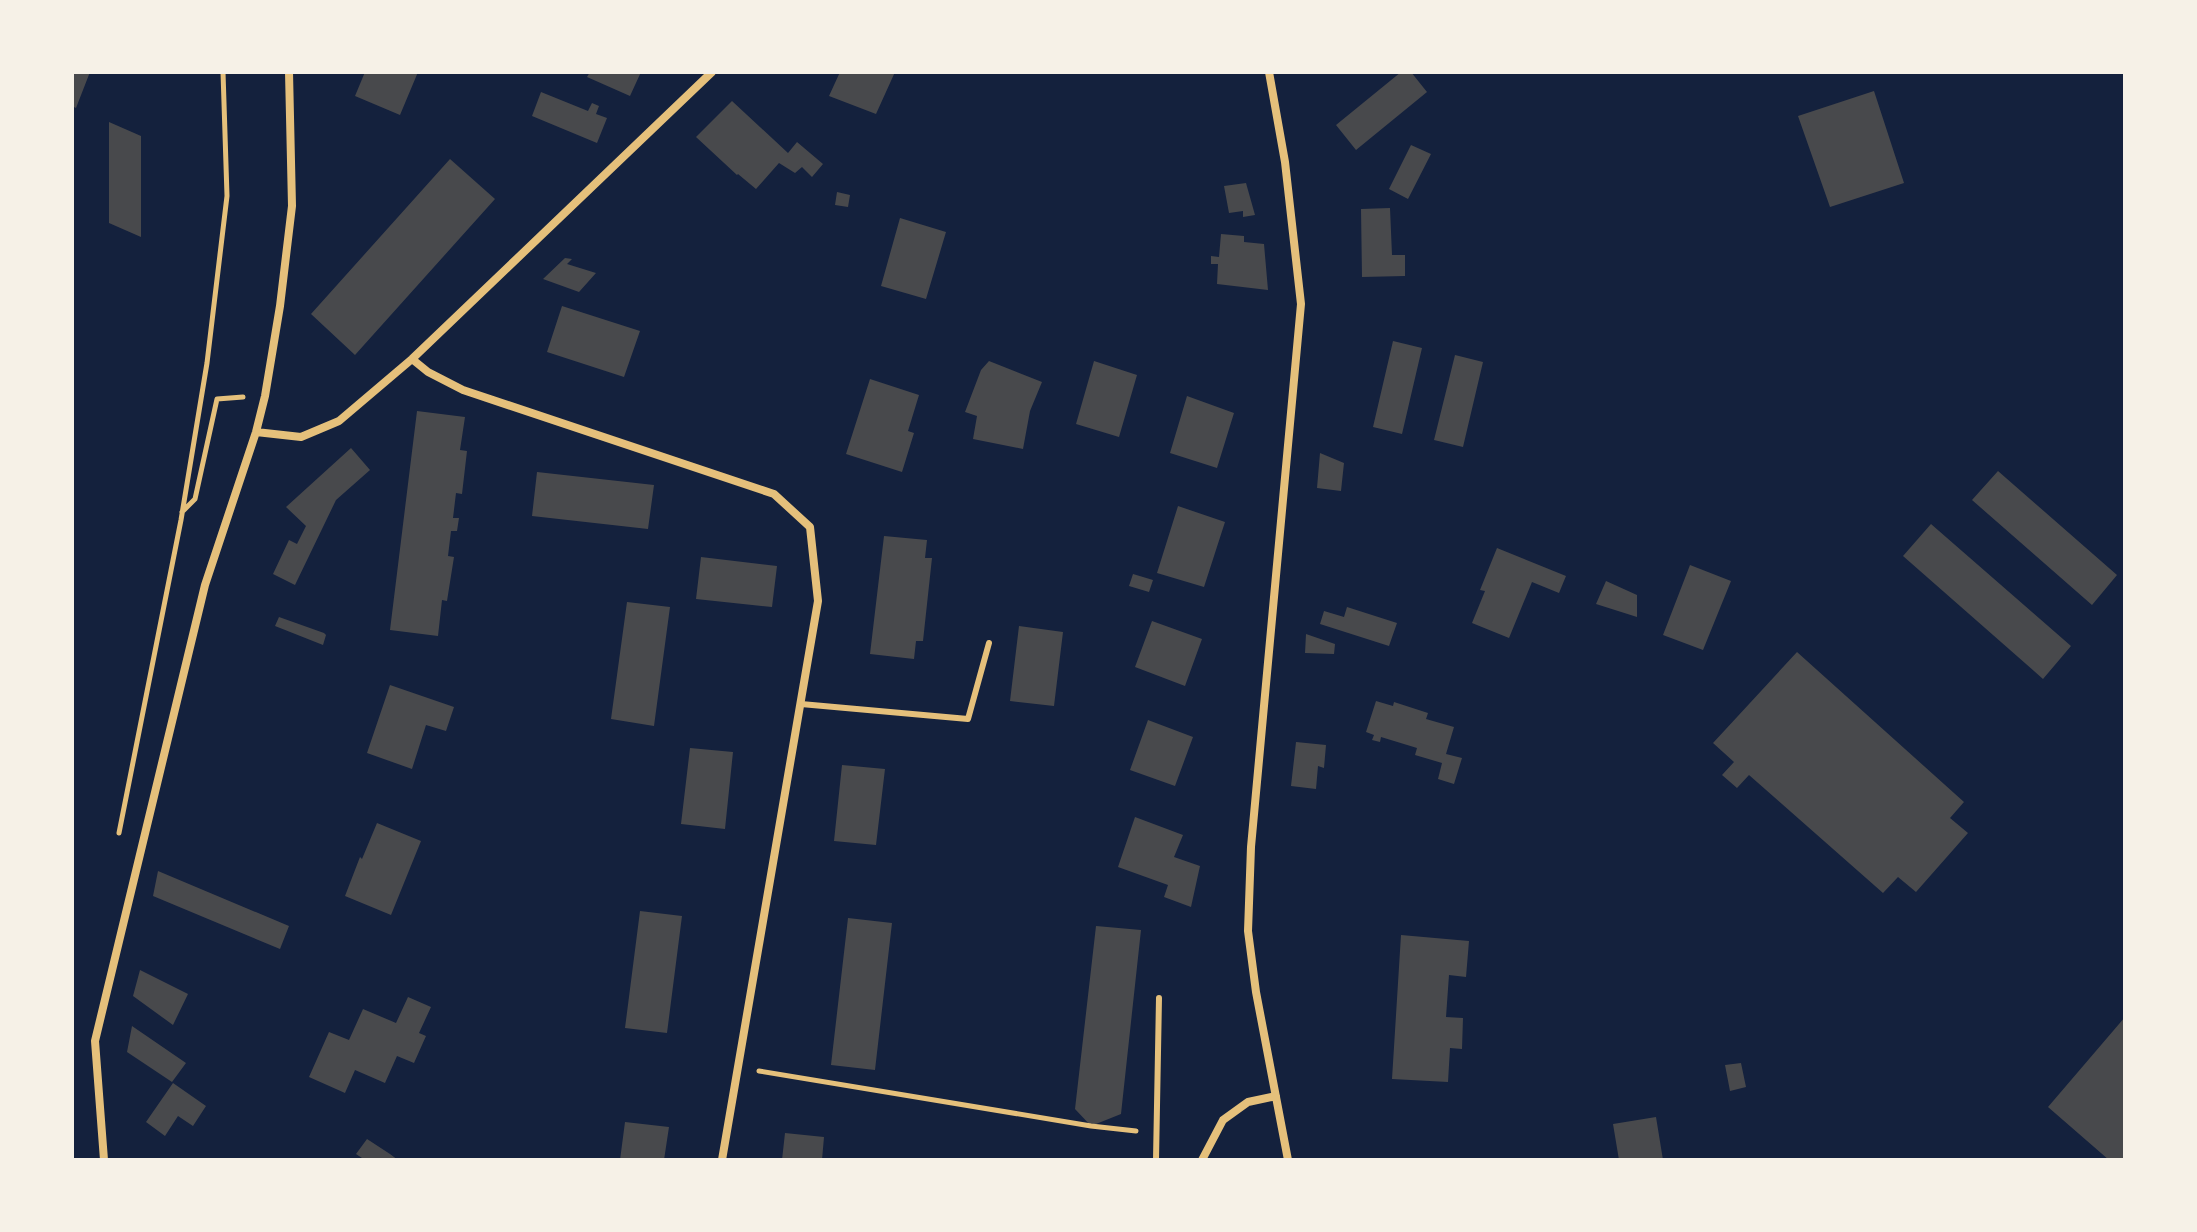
<svg xmlns="http://www.w3.org/2000/svg" width="2197" height="1232" font-family="'Asap Condensed',sans-serif">
<style>
.building{fill:#48494c}
.lines{fill:none;stroke-linecap:round;stroke-linejoin:round}
.path{stroke:#e5c07b;stroke-width:5}
.service{stroke:#e5c07b;stroke-width:6}
.minor{stroke:#e5c07b;stroke-width:8}
</style>
<rect width="100%" height="100%" fill="#14213d"/>
<path class="building" d="M72,72H90L76,108L72,106Z
M365,72H418L400,115L355,96Z
M590,72H641L630,96L587,77Z
M840,72H895L876,114L829,96Z
M1401,72H1411L1427,92L1356,150L1336,125Z
M1874,91L1904,183L1830,207L1798,116Z
M541,92L588,111L592,103L599,106L596,114L607,118L597,143L532,116Z
M732,101L788,153L797,142L823,164L812,177L802,167L795,173L779,163L756,189L738,174L737,175L696,137Z
M109,122L141,136V237L109,223Z
M1411,145L1431,154L1408,199L1389,189Z
M450,159L495,199L355,355L311,314Z
M1246,183L1255,215L1243,217V211L1229,213L1224,186Z
M837,192L850,195L848,207L835,205Z
M1390,208L1392,255H1405V276L1362,277L1361,209Z
M900,218L946,232L926,299L881,286Z
M1221,234L1244,236V242L1264,244L1268,290L1217,284L1218,264H1211V256L1219,257Z
M565,258L572,259L567,264L596,273L579,292L543,279Z
M562,306L640,331L624,377L547,352Z
M1393,341L1422,348L1402,434L1373,427Z
M1455,355L1483,362L1463,447L1434,440Z
M989,361L1042,382L1030,411L1023,449L973,439L977,416L965,412L981,370Z
M1094,361L1137,375L1119,437L1076,424Z
M870,379L919,395L908,431L914,433L902,472L846,454Z
M1187,396L1234,413L1217,468L1170,453Z
M417,411L465,417L460,450L467,451L462,494L456,493L453,518H459L457,531H451L448,556L454,557L447,601L442,600L438,636L390,630Z
M351,448L370,470L336,500L295,585L273,574L289,540L297,544L306,526L286,507Z
M1320,453L1344,463L1341,491L1317,488Z
M1998,471L2117,575L2092,605L1972,500Z
M537,472L654,485L648,529L532,516Z
M1178,506L1225,522L1204,587L1157,573Z
M1931,524L2071,646L2043,679L1903,556Z
M884,536L927,540L925,558H932L923,641H916L914,659L870,654Z
M1497,548L1566,576L1559,593L1532,582L1509,638L1472,623L1485,591L1480,590Z
M701,557L777,566L772,607L696,599Z
M1690,565L1731,581L1703,650L1663,635Z
M1133,574L1153,580L1149,592L1129,586Z
M1606,581L1637,595V617L1596,604Z
M627,602L670,607L654,726L611,719Z
M1347,607L1397,623L1389,646L1320,624L1324,611L1344,617Z
M279,617L324,633L326,635L323,645L275,626Z
M1152,621L1202,639L1185,686L1135,667Z
M1019,626L1063,632L1054,706L1010,701Z
M1306,634L1335,644L1334,654L1305,653Z
M1797,652L1964,802L1950,818L1968,833L1916,892L1898,877L1883,893L1749,775L1737,788L1722,775L1734,762L1713,743Z
M390,685L454,707L446,731L426,725L412,769L367,753Z
M1376,701L1393,706L1394,702L1428,713L1426,719L1454,727L1446,754L1462,758L1454,784L1438,779L1442,763L1415,755L1417,748L1381,737L1380,742L1372,740L1374,735L1366,732Z
M1148,720L1193,737L1175,786L1130,770Z
M1296,742L1326,745L1324,768L1318,766L1316,789L1291,786Z
M690,748L733,752L725,829L681,824Z
M842,765L885,769L876,845L834,841Z
M1135,817L1183,835L1174,857L1200,866L1191,907L1164,897L1168,885L1118,867Z
M377,823L421,841L391,915L345,896L360,857L362,859Z
M158,871L289,926L280,949L153,896Z
M640,911L682,916L667,1033L625,1028Z
M848,918L892,923L875,1070L831,1065Z
M1096,926L1141,930L1121,1114L1091,1126L1075,1109Z
M1401,935L1469,941L1466,977L1449,975L1446,1017L1463,1018L1462,1049L1450,1048L1448,1082L1392,1079Z
M140,970L188,994L173,1025L133,996Z
M408,997L431,1007L419,1033L426,1036L414,1063L397,1056L385,1083L355,1070L345,1093L309,1077L329,1032L349,1040L363,1009L396,1023Z
M2125,1017V1158L2109,1160L2048,1107Z
M132,1026L186,1063L172,1082L127,1052Z
M1741,1063L1746,1087L1730,1091L1725,1065Z
M173,1083L206,1106L193,1126L178,1116L165,1136L146,1122Z
M1656,1117L1663,1160H1619L1613,1124Z
M625,1122L669,1127L664,1160H620Z
M785,1133L824,1137L822,1160H782Z
M367,1139L390,1154L398,1160H365L356,1154Z"/>
<g class="lines">
<path class="path" d="M182,512L195,499L217,399L243,397
M119,833L181,520L207,363L227,196L223,72
M759,1071L1091,1126L1136,1131"/>
<path class="service" d="M801,704L968,719L989,643
M1156,1160L1159,998"/>
<path class="minor" d="M1269,72L1285,162L1301,304L1251,847L1248,931L1256,992L1288,1160
M412,359L428,372L463,390L774,494L810,527L818,601L722,1160
M256,432L301,437L339,421L412,359L712,72
M104,1160L95,1041L205,585L256,432L265,396L280,306L292,206L289,72
M1202,1160L1223,1120L1248,1102L1276,1096"/>
</g>
<rect width="2197" height="1232" fill="none" stroke="#f6f1e7" stroke-width="148"/>
</svg>
